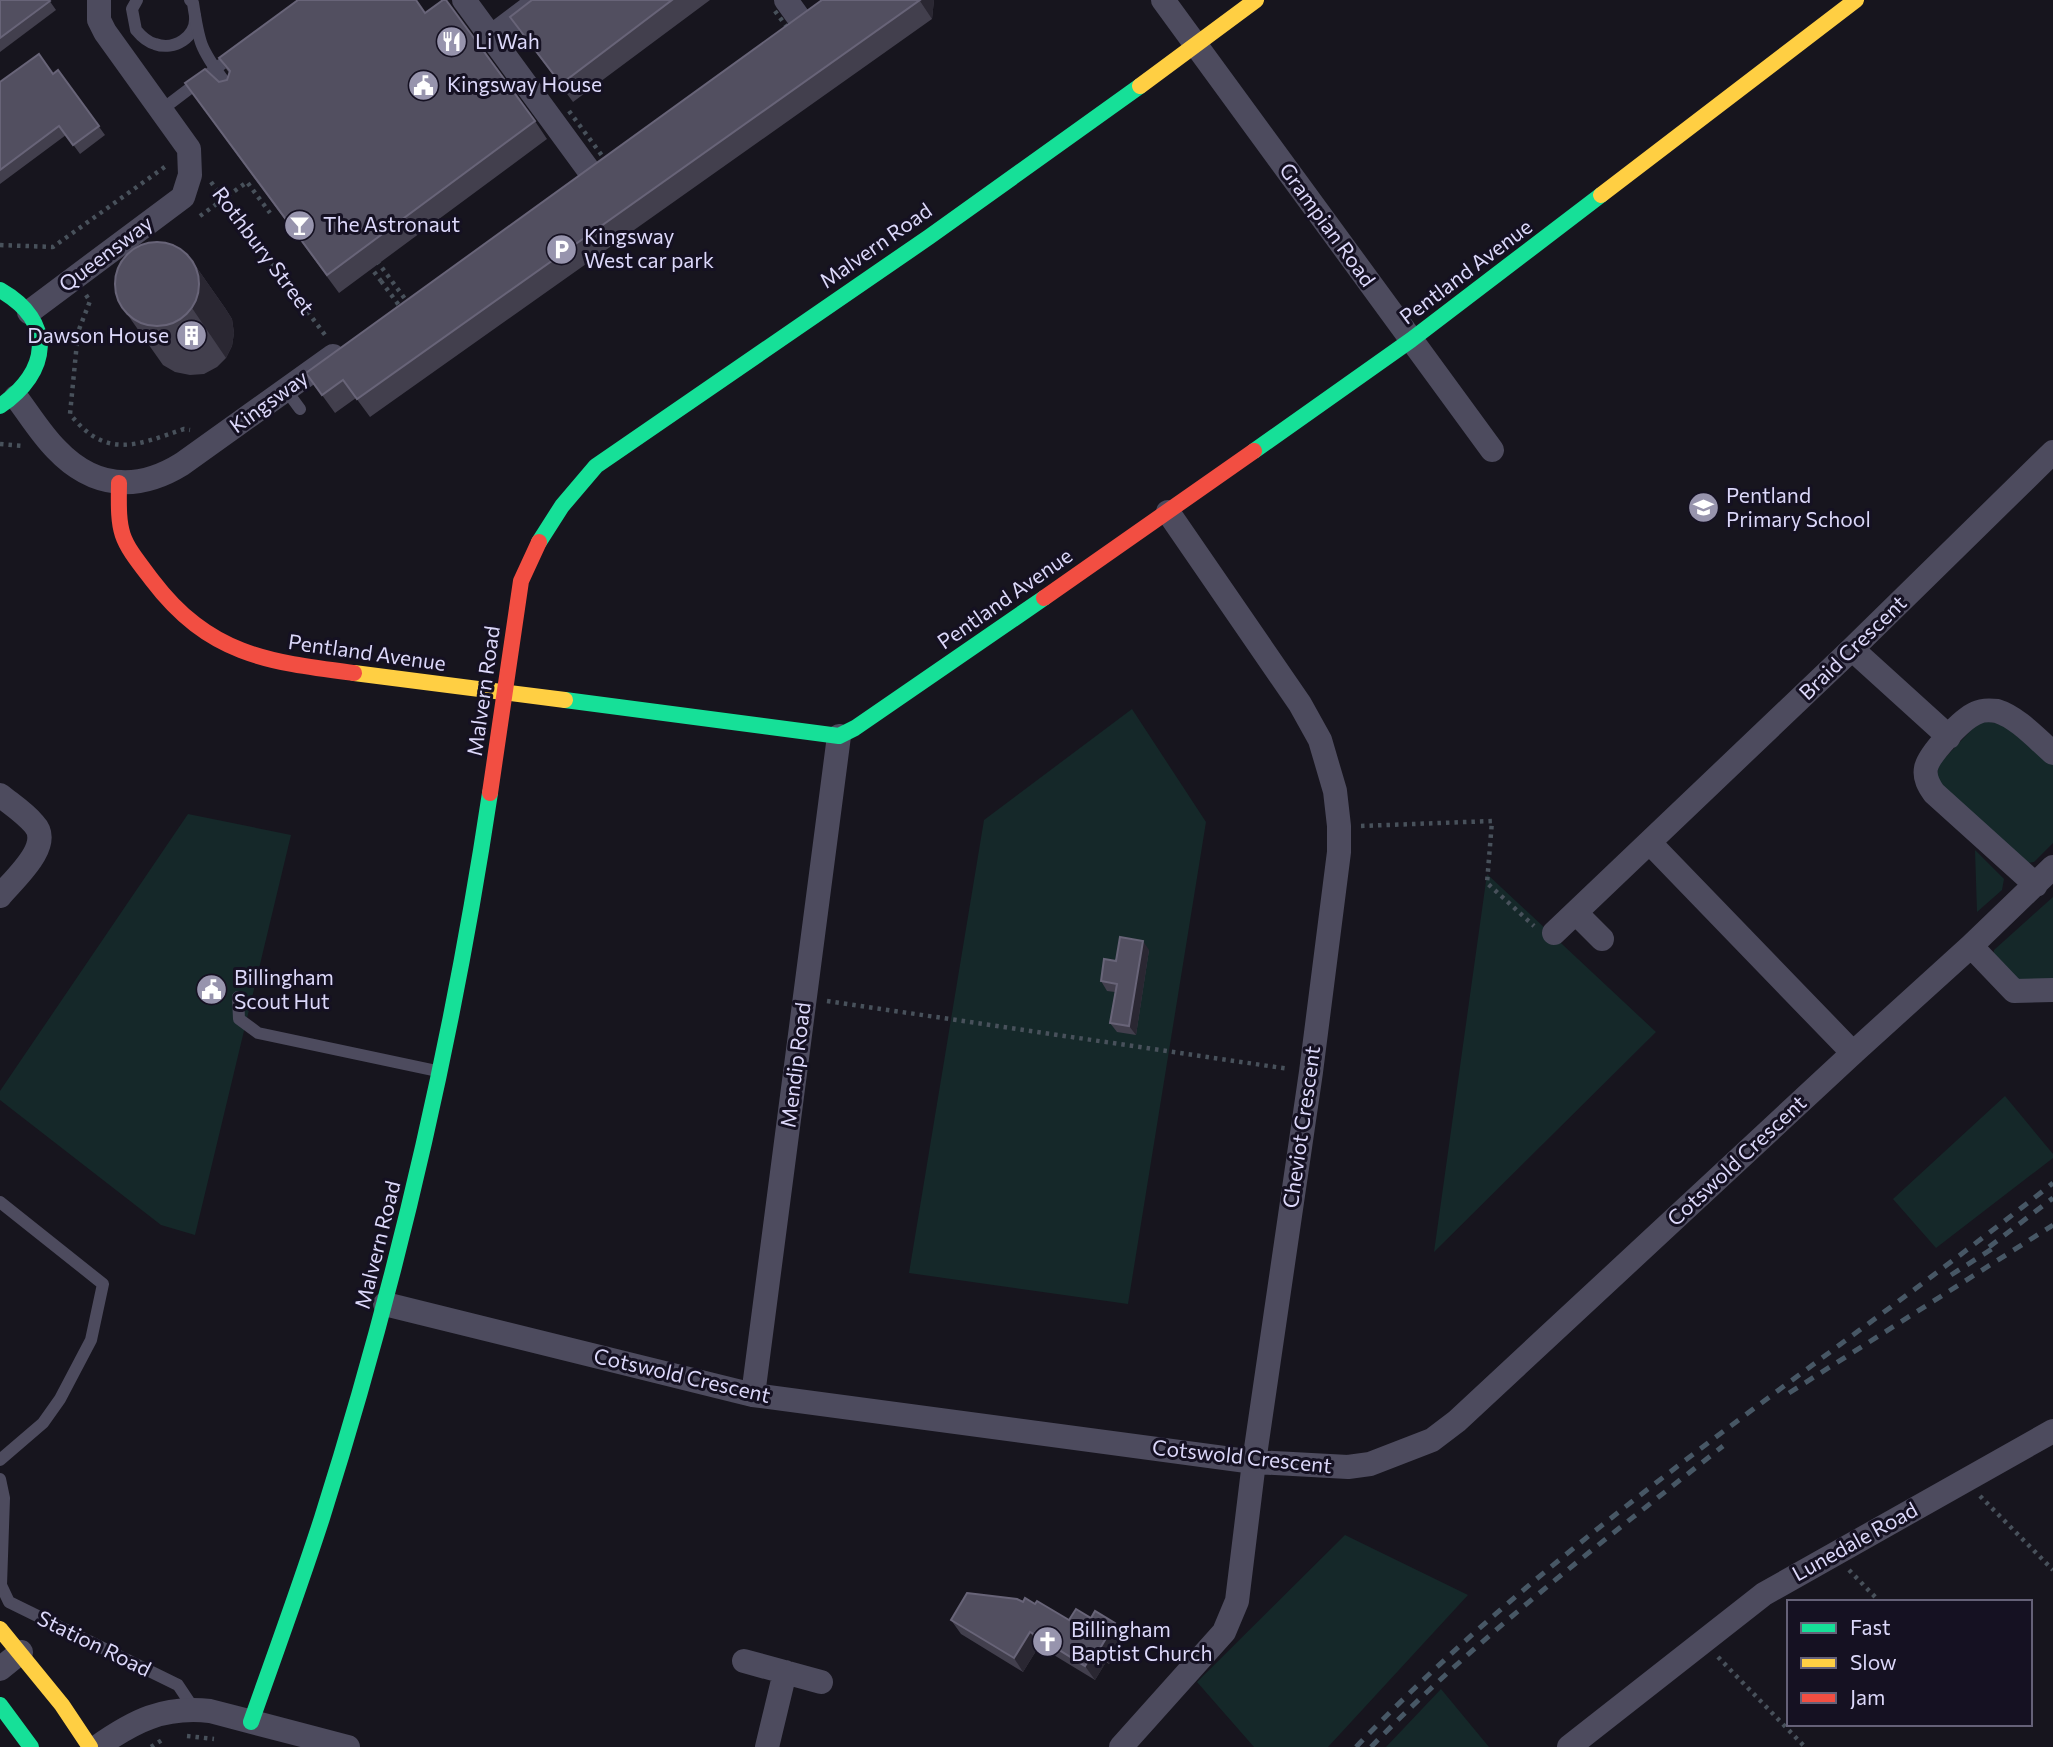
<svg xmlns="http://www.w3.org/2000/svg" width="2053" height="1747" font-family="Commissioner,sans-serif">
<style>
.green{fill:#152829}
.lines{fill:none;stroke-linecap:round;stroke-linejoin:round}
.path{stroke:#48515b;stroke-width:4.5;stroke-dasharray:3.5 5;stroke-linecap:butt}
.lane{stroke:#4d4b5e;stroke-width:12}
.street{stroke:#4d4b5e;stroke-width:24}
.fast{stroke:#16e098;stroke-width:16}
.slow{stroke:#ffcf43;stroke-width:16}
.jam{stroke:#f24e42;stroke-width:16}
.rail{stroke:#475765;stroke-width:5;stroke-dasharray:10 9;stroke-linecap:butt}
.path-bridge{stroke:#48515b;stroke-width:4.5;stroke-dasharray:3.5 5;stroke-linecap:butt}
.lane-bridge{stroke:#4d4b5e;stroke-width:12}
.wall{fill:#423f4d}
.shaded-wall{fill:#2a2732}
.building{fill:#524f60;stroke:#686478;stroke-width:2}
.labels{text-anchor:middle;stroke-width:6;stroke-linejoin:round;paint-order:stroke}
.poi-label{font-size:21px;fill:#dcd8fa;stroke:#151122;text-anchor:start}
.street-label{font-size:21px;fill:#dcd8fa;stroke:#151122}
</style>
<rect width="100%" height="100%" fill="#17151e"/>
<path class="green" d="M1132,709L1206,822L1128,1304L909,1273L984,820Z
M1980,721C2010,721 2031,745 2053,763V843L2034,862L2027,863L1940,786L1937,775L1939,764Z
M188,814L291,835L195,1235L161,1225L0,1100V1091Z
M1975,850L2004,879L2002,890L1977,912Z
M1487,874L1656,1032L1434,1252Z
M2053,897V982L2014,981L1993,958L1994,950Z
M2005,1096L2053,1154V1158L1936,1248L1893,1199Z
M1345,1535L1468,1595L1328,1747H1254L1197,1682Z
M1441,1689L1489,1747H1386Z"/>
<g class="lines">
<path class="path" d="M211,182L325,335
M200,216L247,182L270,213
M0,245L53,247L166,166
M377,261L408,303
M369,265L381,281
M86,295L90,301L78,332L70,414C106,460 137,445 184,429L190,430
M0,444L23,446
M1361,826L1492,821L1487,883L1534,926
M827,1001L1289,1069
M1980,1496L2053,1570
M1849,1570L1880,1602
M1718,1657L1805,1747
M187,1736L214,1739
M151,1747L162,1740"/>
<path class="lane" d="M137,0L132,9L136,30C141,36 147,42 155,44C174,51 197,37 195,16
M160,111L235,54
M286,390L300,409
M238,997L239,1019L258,1033L437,1071
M0,1202L103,1284L91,1340L60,1399L43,1423L0,1460
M0,1479L4,1498L1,1585L9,1602L178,1685L194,1709"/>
<path class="street" d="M464,0L590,172
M786,0L801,21
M1163,0L1492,450
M492,36L540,0
M29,312L183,197L190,175L189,149L105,32L99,20V0
M16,397C29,414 41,434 56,449C93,488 137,492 182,464L333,356
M1852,649L1949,737
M0,795C11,804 25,813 34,824C54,845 14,879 0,896
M1650,843L1853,1053
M2036,885L1934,793C1929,786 1924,778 1926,768C1929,754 1962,719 1976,713C1982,710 1990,710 1997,711C2017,717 2037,739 2053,753
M1576,913L1602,939
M1554,933L1852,649L2053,452
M1971,946L2014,991L2053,990
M385,1304L753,1395L1254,1462L1348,1467L1370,1464L1432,1440L1457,1421L1853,1053L1971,946L2053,867
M753,1395L839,736
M744,1661L821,1682
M0,1669L21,1652
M97,1747C134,1721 163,1706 210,1711L348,1747
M767,1747L785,1672
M1121,1747L1224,1632L1237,1601L1254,1462L1311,1072L1339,852V826L1335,791L1320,740L1300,704L1168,512
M1569,1747L1764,1594L2053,1431"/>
<path class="fast" d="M0,290C56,322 50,372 0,406
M1254,451L1411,340L1601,195
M539,542L562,506L596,466L929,237L1140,86
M565,700L839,736L855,728L1044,598
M0,1705L31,1747
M251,1722C275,1654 300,1586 322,1518C397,1281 453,1039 490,793"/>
<path class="slow" d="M1140,86L1256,0
M1601,195L1856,0
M354,673L565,700
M0,1629L62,1705L90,1747"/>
<path class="jam" d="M119,483C118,537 120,538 152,580C209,655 267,662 354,673
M1044,598L1254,451
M490,793L521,581L539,542"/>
<path class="rail" d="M1989,1247L2053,1198
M1951,1275L1998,1245
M1789,1393L2053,1225
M1356,1747C1563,1530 1819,1369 2053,1183
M1371,1747C1479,1636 1602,1542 1723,1446"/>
<path class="path-bridge" d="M775,11L789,30
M569,111L606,161
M381,281L401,308"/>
<path class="lane-bridge" d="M190,0L193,3C199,43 200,48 224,81"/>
</g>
<path class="wall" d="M0,0H49L56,10L0,52Z
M532,0H710L573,102L510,17Z
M822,0H934L932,19L370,417L356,398L335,413L306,373Z
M425,13L535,121L547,139L339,293L197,100L219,82L227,80L229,73L219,58Z
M58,70L105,135L80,154L66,135L0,184V82L53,74Z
M190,258L225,308L232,319L234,333L232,346L226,358L217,367L204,374L190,375L175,372L163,365L120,304Z
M1149,950L1136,1035L1117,1032L1110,1023L1115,992L1107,991L1101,981L1116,961Z
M1023,1602L1035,1604L1069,1620L1125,1637L1109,1664L1106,1662L1095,1680L1039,1646L1023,1672L961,1634L951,1620Z"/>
<path class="shaded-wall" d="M920,0H934L932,19L920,1Z
M190,258L225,308L232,319L234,333L232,346L226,358L192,308Z
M1143,941L1149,950L1136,1035L1129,1026Z
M1115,1623L1125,1637L1109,1664L1099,1650Z
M1030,1632L1039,1646L1023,1672L1014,1658Z
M1096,1648L1106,1662L1095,1680L1085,1666Z"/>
<path class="building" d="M0,0H49L50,1L0,38Z
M298,0H416L425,13L443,0H446L535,121L327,275L185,83L205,69L219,82L227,80L230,71L219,58Z
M532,0H672L561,84L510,17Z
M822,0H920L357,399L343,380L322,395L306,373Z
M39,54L53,74L58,70L99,126L73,145L59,126L0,170V82Z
M115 284a42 42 0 1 1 84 0a42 42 0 1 1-84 0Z
M1120,937L1143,941L1129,1026L1110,1023L1117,984L1101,981L1104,959L1116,961Z
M967,1593L1017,1599L1023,1602L1025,1598L1035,1604L1037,1601L1069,1620L1076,1609L1091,1618L1095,1611L1115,1623L1099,1650L1096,1648L1085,1666L1030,1632L1014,1658L951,1620Z"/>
<defs>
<symbol id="restaurant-disc" viewBox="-11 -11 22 22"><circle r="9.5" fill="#9794ad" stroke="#151122"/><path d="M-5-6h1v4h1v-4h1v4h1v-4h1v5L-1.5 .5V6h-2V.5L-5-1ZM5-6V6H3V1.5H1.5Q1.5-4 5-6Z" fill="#fff"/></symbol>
<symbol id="civic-disc" viewBox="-11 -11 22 22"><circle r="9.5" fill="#9794ad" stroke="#151122"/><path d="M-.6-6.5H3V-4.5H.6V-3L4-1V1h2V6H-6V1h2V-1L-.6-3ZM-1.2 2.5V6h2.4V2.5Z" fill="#fff"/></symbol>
<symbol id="bar-disc" viewBox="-11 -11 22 22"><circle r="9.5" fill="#9794ad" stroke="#151122"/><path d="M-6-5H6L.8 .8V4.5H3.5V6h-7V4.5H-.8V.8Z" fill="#fff"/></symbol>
<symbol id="parking-disc" viewBox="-11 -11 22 22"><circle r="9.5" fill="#9794ad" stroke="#151122"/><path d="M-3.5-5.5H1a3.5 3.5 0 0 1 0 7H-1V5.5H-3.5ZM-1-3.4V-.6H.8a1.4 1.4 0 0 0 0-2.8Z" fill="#fff"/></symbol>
<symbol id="building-disc" viewBox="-11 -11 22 22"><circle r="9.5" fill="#9794ad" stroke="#151122"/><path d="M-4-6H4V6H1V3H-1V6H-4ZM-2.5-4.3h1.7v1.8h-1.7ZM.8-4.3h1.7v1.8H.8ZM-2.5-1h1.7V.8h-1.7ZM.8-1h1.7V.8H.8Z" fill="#fff"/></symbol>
<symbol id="school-disc" viewBox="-11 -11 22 22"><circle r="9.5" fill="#9794ad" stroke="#151122"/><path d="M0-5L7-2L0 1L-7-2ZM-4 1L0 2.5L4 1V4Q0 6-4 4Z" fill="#fff"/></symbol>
<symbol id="church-disc" viewBox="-11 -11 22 22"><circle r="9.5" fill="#9794ad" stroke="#151122"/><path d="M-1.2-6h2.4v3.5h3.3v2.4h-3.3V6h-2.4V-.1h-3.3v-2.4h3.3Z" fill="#fff"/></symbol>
</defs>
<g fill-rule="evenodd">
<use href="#restaurant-disc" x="434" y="24" width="35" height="35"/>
<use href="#civic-disc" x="406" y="68" width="35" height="35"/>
<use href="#bar-disc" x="282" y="208" width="35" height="35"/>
<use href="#parking-disc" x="544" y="232" width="35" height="35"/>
<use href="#building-disc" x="174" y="318" width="35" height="35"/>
<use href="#school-disc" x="1686" y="490" width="35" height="35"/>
<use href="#civic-disc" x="194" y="972" width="35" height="35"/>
<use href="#church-disc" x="1030" y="1624" width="35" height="35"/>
</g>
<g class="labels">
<g class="poi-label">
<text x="475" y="49">Li Wah</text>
<text x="447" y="92">Kingsway House</text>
<text x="323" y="232">The Astronaut</text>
<text x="584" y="244">Kingsway<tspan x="584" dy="24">West car park</tspan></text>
<text x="169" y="343" text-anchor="end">Dawson House</text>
<text x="1726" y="503">Pentland<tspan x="1726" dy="24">Primary School</tspan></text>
<text x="234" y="985">Billingham<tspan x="234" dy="24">Scout Hut</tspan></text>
<text x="1071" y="1637">Billingham<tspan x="1071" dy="24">Baptist Church</tspan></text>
</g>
<g class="street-label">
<text transform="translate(1327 225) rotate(54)" y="7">Grampian Road</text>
<text transform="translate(876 246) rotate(-35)" y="7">Malvern Road</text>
<text transform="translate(263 251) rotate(53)" y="7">Rothbury Street</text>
<text transform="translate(106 254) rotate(-37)" y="7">Queensway</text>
<text transform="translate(1466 272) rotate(-37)" y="7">Pentland Avenue</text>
<text transform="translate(269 402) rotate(-36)" y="7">Kingsway</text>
<text transform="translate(1005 599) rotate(-35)" y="7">Pentland Avenue</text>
<text transform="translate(1853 648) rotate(-44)" y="7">Braid Crescent</text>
<text transform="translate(367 653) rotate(8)" y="7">Pentland Avenue</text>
<text transform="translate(484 691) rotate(-82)" y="7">Malvern Road</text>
<text transform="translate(796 1065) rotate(-83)" y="7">Mendip Road</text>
<text transform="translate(1302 1127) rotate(-82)" y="7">Cheviot Crescent</text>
<text transform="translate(1737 1161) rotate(-43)" y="7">Cotswold Crescent</text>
<text transform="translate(378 1245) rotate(-76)" y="7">Malvern Road</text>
<text transform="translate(682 1376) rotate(13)" y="7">Cotswold Crescent</text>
<text transform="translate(1242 1457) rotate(6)" y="7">Cotswold Crescent</text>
<text transform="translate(1855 1542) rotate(-29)" y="7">Lunedale Road</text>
<text transform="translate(94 1644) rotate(26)" y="7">Station Road</text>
</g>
</g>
<rect x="1787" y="1600" width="245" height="126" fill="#151122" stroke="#656178" stroke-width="2"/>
<rect x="1801" y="1623" width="35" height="10" fill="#16e098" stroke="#656178" stroke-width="2"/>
<text x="1850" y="1635" font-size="21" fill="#dcd8fa">Fast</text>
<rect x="1801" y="1658" width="35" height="10" fill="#ffcf43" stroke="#656178" stroke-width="2"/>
<text x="1850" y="1670" font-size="21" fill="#dcd8fa">Slow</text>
<rect x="1801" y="1693" width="35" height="10" fill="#f24e42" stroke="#656178" stroke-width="2"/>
<text x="1850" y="1705" font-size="21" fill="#dcd8fa">Jam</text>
</svg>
